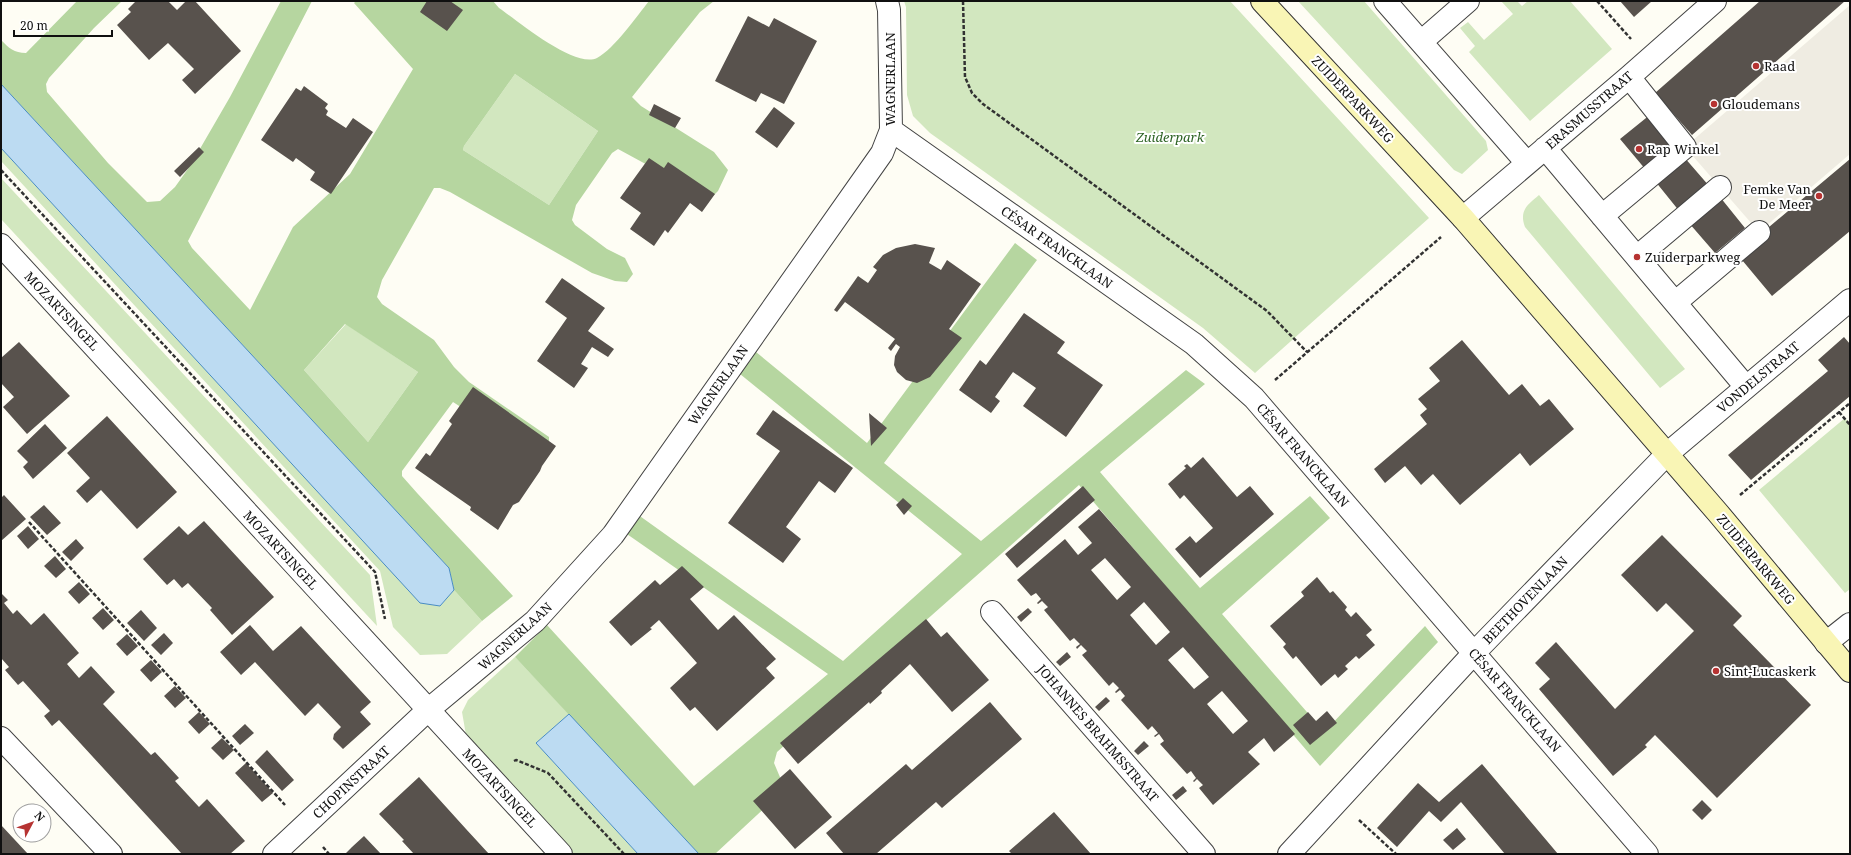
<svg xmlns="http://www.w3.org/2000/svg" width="1851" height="855" font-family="'Noto Serif',serif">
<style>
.green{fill:#d2e7bf}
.forest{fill:#b6d6a0;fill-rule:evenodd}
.plaza{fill:#efece2}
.water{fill:#bcdbf2;stroke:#498cc3}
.building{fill:#58524d;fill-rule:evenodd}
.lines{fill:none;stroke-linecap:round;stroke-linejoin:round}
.street-casing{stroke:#434343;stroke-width:24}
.secondary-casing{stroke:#323232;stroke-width:24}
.path{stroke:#323232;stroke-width:2.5;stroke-dasharray:4 2;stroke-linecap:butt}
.street{stroke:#fff;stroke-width:22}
.secondary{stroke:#f9f5b5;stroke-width:22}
.poi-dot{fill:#b63332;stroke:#fff;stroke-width:1.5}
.labels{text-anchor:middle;stroke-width:4;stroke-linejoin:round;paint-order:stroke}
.poi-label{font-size:13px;fill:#101010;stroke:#fff;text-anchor:start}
.street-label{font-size:13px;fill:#101010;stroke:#fff}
.park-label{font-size:13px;font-style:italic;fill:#2e6425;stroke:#fff}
</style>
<rect width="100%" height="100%" fill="#fefdf4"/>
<path class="green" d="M904,1H1230L1429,218L1255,373L1203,328L930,133L913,116L907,95L906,7Z
M1298,1H1364L1486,141L1488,150L1462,174L1454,170Z
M1501,1H1517L1522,6L1528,1H1570L1612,49L1530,121L1469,52L1475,46L1460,28L1468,22L1484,40L1513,14Z
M515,74L598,131L549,205L463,150L464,146Z
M1,148L420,602L440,606L454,590L482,621L447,654L420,655L393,627L380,571L1,161Z
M1,178L370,575L377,626L1,219Z
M1539,195L1685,369L1660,388L1525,227C1519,211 1527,205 1539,195Z
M346,324L418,372L368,442L304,370Z
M1845,418L1850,424V589L1845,593L1759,490Z
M515,657L569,714L536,743L638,854H574L466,735L462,712L468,700Z"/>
<path class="forest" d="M77,1H122L94,28L49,78L46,84L47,92L108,163L147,202L160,201L175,187L190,166L230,97L281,1H312L188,241L192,248L250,310L293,227L350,174L413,69L354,3L356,1H493L499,8C518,21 575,69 597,58C614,49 637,16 649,1H714L700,12L632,97L641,106L714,152L728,170L718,191L710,199L618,149L612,153L576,205L572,220L575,225L607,249L625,258L633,274L627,282L615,281L592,273L450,192L440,188H434L382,280L377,297L382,304L434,340L454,367L469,382L549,437V441L540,458L453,402L402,471V476C438,517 476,555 513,596L482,621L454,590L449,568L1,84V40C9,48 14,53 26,53ZM515,74L598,131L549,205L463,150L464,146ZM345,324L418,372L368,442L304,370Z
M1015,243L1037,260L884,463L981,541L1186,370L1205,384L1100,472L1200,588L1310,496L1330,518L1222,614L1313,719L1327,729L1425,626L1438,642L1320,766L1079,485L777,752L774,763L785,789L715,854H699L515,657L547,625L694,786L828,674L624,532L637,514L843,661L962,554L740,374L756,352L867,443Z"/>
<path class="plaza" d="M1850,5V154L1759,232L1685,147Z"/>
<path class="water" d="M1,84L449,568L454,590L440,606L420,603L1,148Z
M569,714L699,854H638L536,743Z"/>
<path class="building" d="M136,1H168L177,10L186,1H195L241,51L195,94L182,80L194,69L168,43L149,60L117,25L131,12L128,9Z
M427,1H450L463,10L447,31L420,12Z
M1620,1H1652L1634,17Z
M1760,1H1845L1692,135L1655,93Z
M748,16L769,27L774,18L817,41L784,104L761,93L756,102L715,81Z
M304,86L328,104L325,108L328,111L326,115L346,128L353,118L373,132L331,194L310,180L315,172L296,158L293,162L261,140L296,88L301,91Z
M654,104L681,118L675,128L649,115Z
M774,107L795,123L777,148L755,132Z
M1651,114L1676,145L1646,170L1620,139Z
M199,147L204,152L180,177L174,171Z
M1684,157L1710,187L1680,212L1655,181Z
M649,158L664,168L668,162L715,194L702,212L690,203L668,233L665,230L654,246L630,229L641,213L620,198Z
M1850,159V231L1772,296L1737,254Z
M1720,197L1745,228L1715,253L1689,223Z
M915,244L935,248L929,263L941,270L947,260L981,284L949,329L962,338L930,377L917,383L906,380L897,372L894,365L895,356L900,347L896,344L891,351L888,348L895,339L845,302L837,312L834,310L858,276L868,283L877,270L873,267L883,255L896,248Z
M562,278L605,308L588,331L614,349L608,357L592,347L581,364L588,368L574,388L537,361L567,318L545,302Z
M1024,313L1065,342L1057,353L1103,385L1066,437L1023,406L1036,388L1013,372L995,397L1000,401L991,413L959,390L980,360L986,365Z
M1844,337L1850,344V396L1751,480L1728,455L1828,371L1818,360Z
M1462,340L1509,395L1522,384L1540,406L1549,399L1574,429L1530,466L1520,453L1460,505L1433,474L1421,485L1405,466L1385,483L1374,469L1427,424L1420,415L1427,409L1418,399L1440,381L1429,368Z
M19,342L70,396L27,434L3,407L14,397L1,383V358Z
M473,387L556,446L542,466L540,471L519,502L513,505L498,530L470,510L471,507L415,468L426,453L430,456L452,424L449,421Z
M773,410L853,468L835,493L819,481L786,527L801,539L783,563L728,523L780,451L756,434Z
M869,413L887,428L871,446Z
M107,416L177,492L137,529L101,490L87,503L76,491L90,478L67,453Z
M45,424L67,448L33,479L23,467L28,462L17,451Z
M1203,457L1237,497L1250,486L1274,514L1200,578L1175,549L1190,536L1196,543L1213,528L1184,495L1180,499L1168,484L1186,468L1184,466L1187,464L1191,468Z
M1083,486L1095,500L1017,568L1005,554Z
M4,495L26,519L1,541V498Z
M903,498L912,506L904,515L896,505Z
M44,505L61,523L47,535L30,517Z
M1099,509L1295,734L1274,752L1264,738L1248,752L1260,764L1213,805L1199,788L1203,785L1197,779L1194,782L1193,781L1196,778L1191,771L1187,774L1160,744L1164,741L1159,734L1155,737L1154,736L1158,733L1152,726L1148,730L1121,700L1125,696L1120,690L1116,693L1115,692L1119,688L1113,682L1109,686L1082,655L1087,651L1081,645L1077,649L1076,647L1080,644L1074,638L1070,641L1044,610L1048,607L1042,601L1038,604L1037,603L1041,599L1036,593L1031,596L1017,580L1065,539L1078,555L1092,543L1078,527ZM1105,558L1131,587L1117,600L1091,570ZM1144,602L1170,632L1156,645L1130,615ZM1183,647L1209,677L1194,689L1168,660ZM1222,691L1248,721L1233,734L1207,704Z
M204,521L274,597L232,635L210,610L212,608L188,583L182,588L174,579L167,585L143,559L179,526L188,535Z
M28,526L39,539L28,549L17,536Z
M1662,535L1742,616L1733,625L1811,705L1717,798L1655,735L1645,745L1647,747L1613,776L1539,689L1550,679L1535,663L1556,642L1615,709L1694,631L1666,603L1657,612L1621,575Z
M76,539L84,548L71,561L62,552Z
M55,556L66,569L56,578L44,566Z
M682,566L704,587L690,599L718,630L734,615L776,659L766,668L775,678L717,731L695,707L690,711L670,688L697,663L659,620L650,628L652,629L631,646L609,622L655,580L660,585Z
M1317,577L1330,593L1333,591L1347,607L1345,610L1351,617L1356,612L1372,630L1366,635L1375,645L1359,659L1356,656L1345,666L1348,669L1338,678L1335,674L1321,686L1296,656L1293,659L1283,647L1286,644L1270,626L1304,596L1301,592Z
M79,582L90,594L79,604L68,592Z
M1,593L8,600L4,603L13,614L17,610L31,625L44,613L79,653L67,664L79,678L91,666L115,692L103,704L151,755L155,752L179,778L175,781L199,807L207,799L245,841L230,854H182L59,720L52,726L44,716L50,711L23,681L18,685L5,670L9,667L1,658Z
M103,608L114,620L103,630L92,618Z
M1028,608L1032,612L1021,622L1017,617Z
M141,610L157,628L144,641L127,623Z
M926,619L941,637L947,632L989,680L952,712L910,664L881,691L882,693L870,704L869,702L798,764L780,743Z
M250,625L273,651L301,626L371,702L360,712L371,724L343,749L333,739L334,734L341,727L318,703L305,716L255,662L241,675L220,652Z
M164,633L173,643L161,655L151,645Z
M127,634L138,646L127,656L116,644Z
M1067,652L1071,657L1060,666L1056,662Z
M151,660L162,672L151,682L140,670Z
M175,686L186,698L175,708L164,696Z
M1106,697L1110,701L1099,711L1095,707Z
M990,702L1022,739L942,808L936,802L876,854H844L826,833L906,764L912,770Z
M1327,711L1337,723L1310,745L1293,725L1308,712L1316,721Z
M199,712L210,724L199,734L188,722Z
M245,724L254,733L240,745L232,736Z
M222,738L234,750L223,760L211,748Z
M1144,741L1149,746L1138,755L1134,751Z
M267,750L294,780L282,791L255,762Z
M246,763L273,793L262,802L235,773Z
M1482,764L1558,854H1505L1461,802L1441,822L1429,811L1397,847L1377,828L1418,783L1439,802Z
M790,769L832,817L795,849L753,801Z
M419,777L466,829L489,854H414L402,841L404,840L379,814Z
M1183,786L1187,791L1176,800L1172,795Z
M1702,800L1712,810L1702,820L1692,810Z
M1054,812L1091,854H1012L1009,851Z
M1,825L28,854H1Z
M1457,828L1466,839L1453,850L1443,840Z
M364,836L381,854H345L352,847Z"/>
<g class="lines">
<defs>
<path id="street" d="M1385,1L1527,163
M1421,42L1468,1
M891,130L1194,344L1254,398L1647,854
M1545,148L1746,387
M1602,216L1685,147L1629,77
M1463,218L1629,77L1715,1
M1,245L561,854
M1637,257L1720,187
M1676,302L1759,232
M992,612L1204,854
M1826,643L1850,624
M1,738L111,854
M274,854L428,710L535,621L613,535L882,153L891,130L889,10L887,1
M1289,854L1474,653L1667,454L1850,300"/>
<path id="secondary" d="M1262,1L1463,218L1718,513L1850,671"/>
</defs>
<use href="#street" class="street-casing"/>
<use href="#secondary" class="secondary-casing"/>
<path class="path" d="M963,1L965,77L972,93L983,104L1267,311L1307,352
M1597,1L1631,39
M1,170L375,572L385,619
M1275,380L1441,237
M1839,412L1850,425
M1740,495L1850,403
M29,522L285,805
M514,761L516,760L548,773L624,854
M1359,820L1396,854
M323,847L329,854"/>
<use href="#street" class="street"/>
<use href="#secondary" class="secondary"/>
</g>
<g class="poi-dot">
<circle cx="1756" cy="66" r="4"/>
<circle cx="1714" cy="104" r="4"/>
<circle cx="1639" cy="149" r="4"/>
<circle cx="1819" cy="196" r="4"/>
<circle cx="1637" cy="257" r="4"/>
<circle cx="1716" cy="671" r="4"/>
</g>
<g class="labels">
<g class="poi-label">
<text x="1764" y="71">Raad</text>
<text x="1722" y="109">Gloudemans</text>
<text x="1647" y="154">Rap Winkel</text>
<text x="1811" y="194" text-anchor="end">Femke Van<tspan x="1811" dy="15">De Meer</tspan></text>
<text x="1645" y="262">Zuiderparkweg</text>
<text x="1724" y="676">Sint-Lucaskerk</text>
</g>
<g class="street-label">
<text transform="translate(890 79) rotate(-90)" y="5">WAGNERLAAN</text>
<text transform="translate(1353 99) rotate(47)" y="5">ZUIDERPARKWEG</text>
<text transform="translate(1589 110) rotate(-41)" y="5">ERASMUSSTRAAT</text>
<text transform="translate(1057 247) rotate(35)" y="5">CÉSAR FRANCKLAAN</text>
<text transform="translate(62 311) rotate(47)" y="5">MOZARTSINGEL</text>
<text transform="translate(1758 377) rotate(-40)" y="5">VONDELSTRAAT</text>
<text transform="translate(718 385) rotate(-55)" y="5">WAGNERLAAN</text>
<text transform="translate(1303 455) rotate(49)" y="5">CÉSAR FRANCKLAAN</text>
<text transform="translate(281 550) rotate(47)" y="5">MOZARTSINGEL</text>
<text transform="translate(1756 559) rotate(50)" y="5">ZUIDERPARKWEG</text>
<text transform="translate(1525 600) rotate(-46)" y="5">BEETHOVENLAAN</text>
<text transform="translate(515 636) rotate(-42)" y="5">WAGNERLAAN</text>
<text transform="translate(1515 700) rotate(49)" y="5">CÉSAR FRANCKLAAN</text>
<text transform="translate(1098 733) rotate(49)" y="5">JOHANNES BRAHMSSTRAAT</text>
<text transform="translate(351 782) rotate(-43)" y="5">CHOPINSTRAAT</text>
<text transform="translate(500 788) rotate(47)" y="5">MOZARTSINGEL</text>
</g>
<g class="park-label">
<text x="1170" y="142">Zuiderpark</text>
</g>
</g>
<rect width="1851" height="855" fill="none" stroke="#101010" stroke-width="4"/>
<g transform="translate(32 823) rotate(49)"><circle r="19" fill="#ffffff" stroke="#9f9f9f"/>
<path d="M0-3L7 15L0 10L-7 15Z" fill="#b63332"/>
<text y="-6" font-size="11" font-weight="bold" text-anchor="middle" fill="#101010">N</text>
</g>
<path d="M14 30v6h98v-6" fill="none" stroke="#101010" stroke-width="2"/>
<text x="20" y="30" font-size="12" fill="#101010" stroke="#ffffff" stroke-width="3" paint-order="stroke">20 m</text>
</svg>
